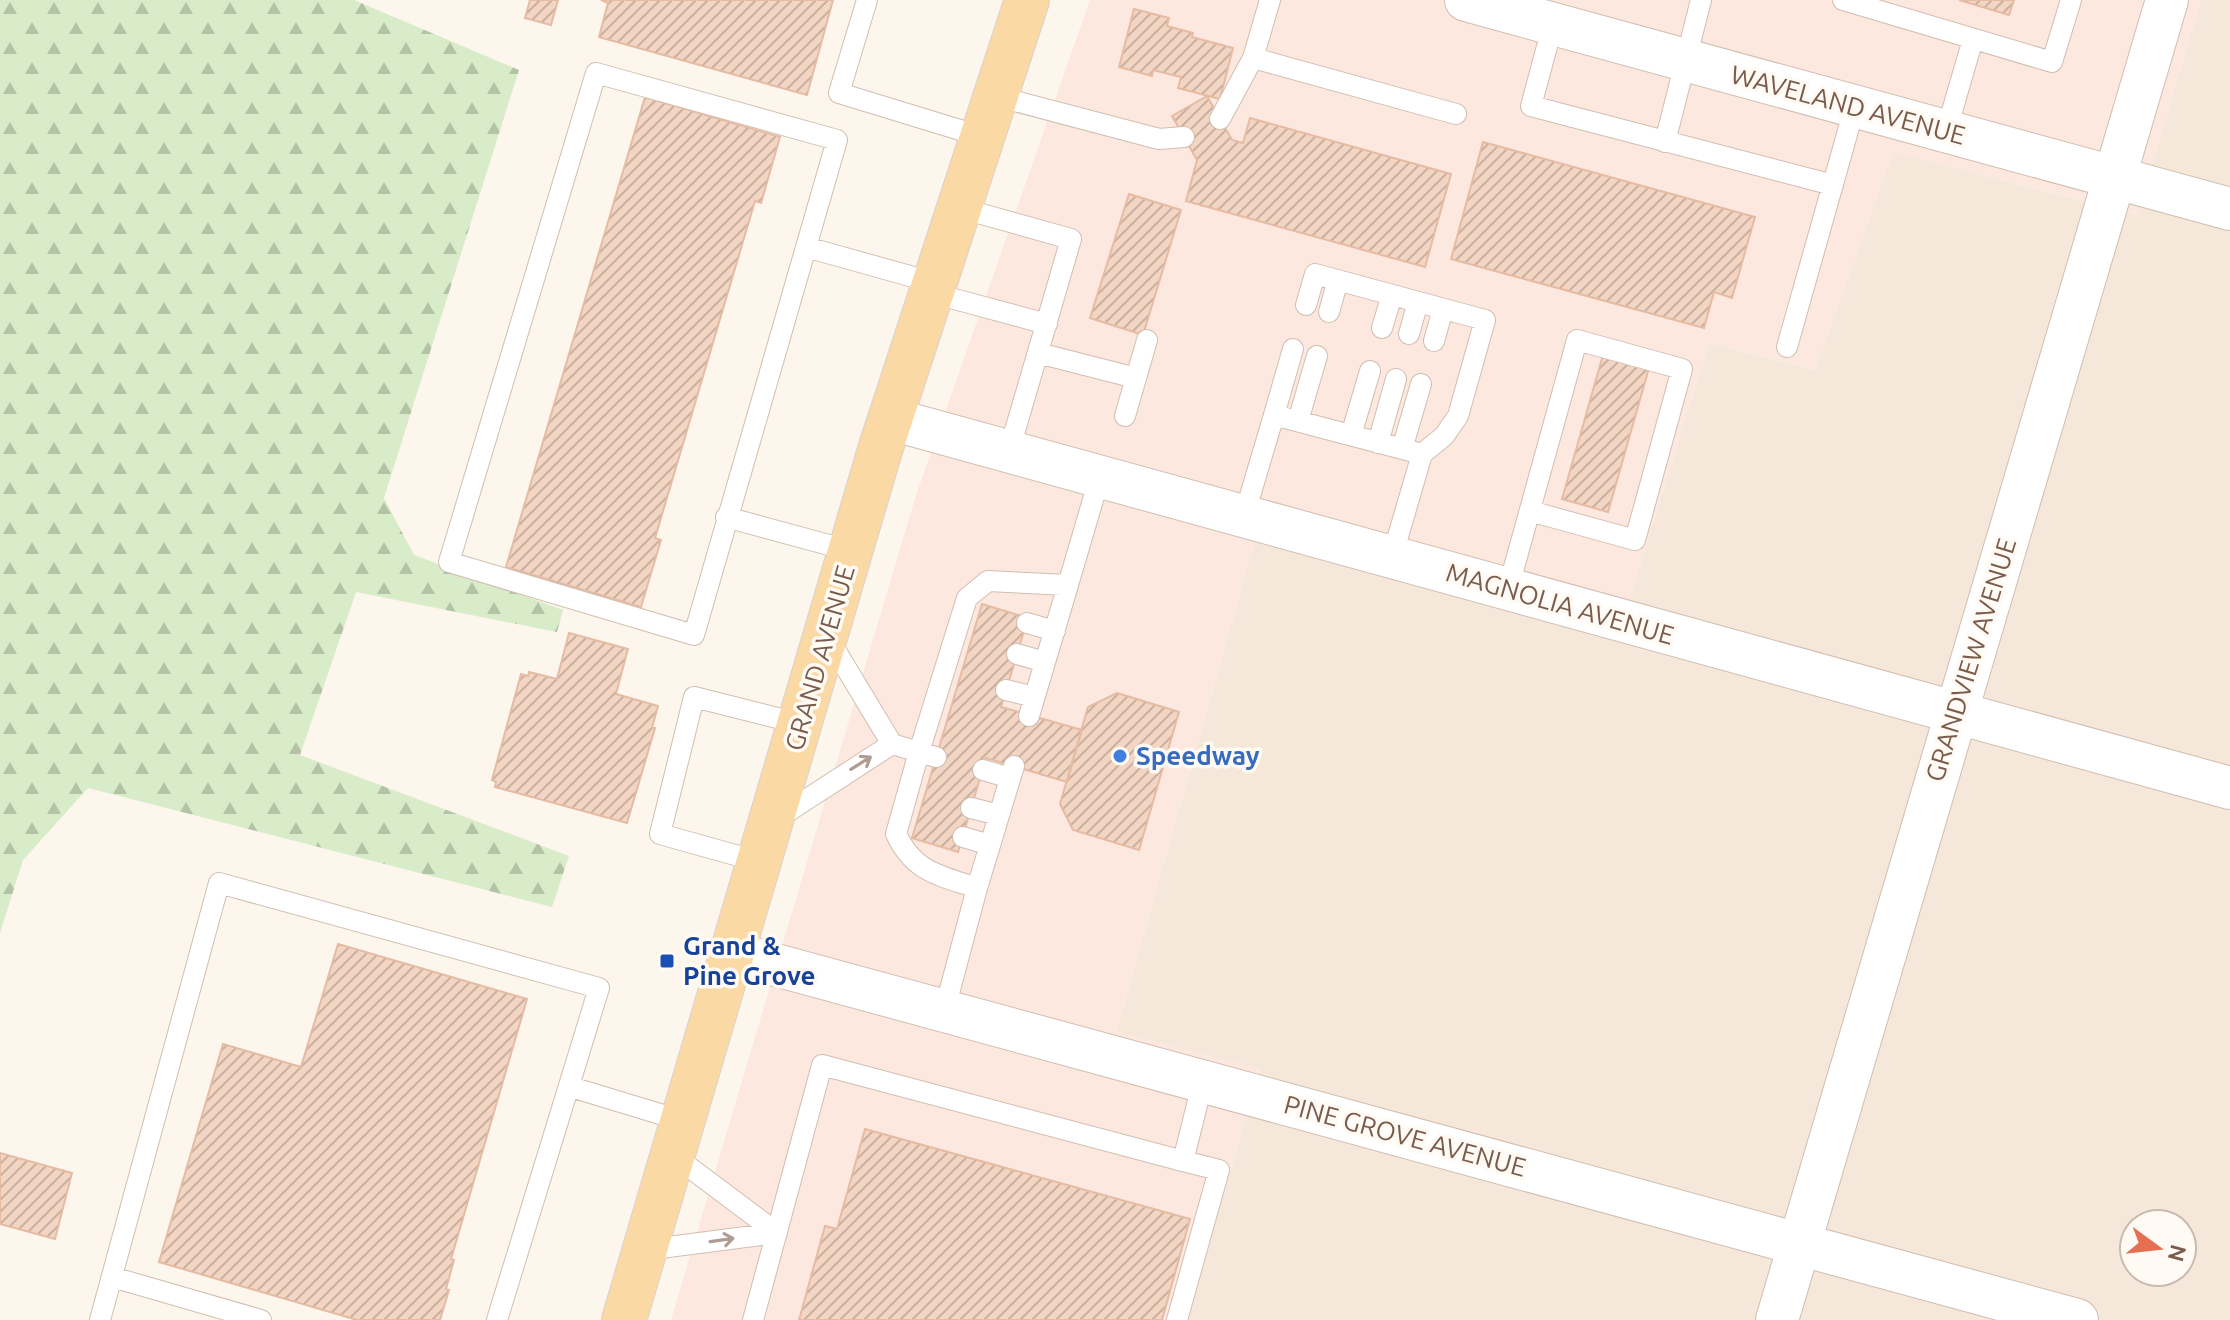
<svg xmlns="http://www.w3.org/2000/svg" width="2230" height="1320" font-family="Ubuntu,sans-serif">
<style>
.residential{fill:#f5e8da;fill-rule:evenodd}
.commercial{fill:#fde8e0}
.forest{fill:url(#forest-firs)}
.building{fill:url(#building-hatch);stroke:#e6bba3;stroke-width:2}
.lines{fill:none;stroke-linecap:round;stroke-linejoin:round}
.lane-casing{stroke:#d1beb0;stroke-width:22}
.street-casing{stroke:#d1beb0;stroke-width:44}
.primary-casing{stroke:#dad1cd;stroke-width:46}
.lane{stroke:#fff;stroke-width:20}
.street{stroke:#fff;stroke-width:42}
.primary{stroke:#fbd9a5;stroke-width:44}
.oneway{stroke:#af9d94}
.shop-dot{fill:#3f7fe0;stroke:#fffaf3;stroke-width:3}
.transit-dot{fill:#1a4fb4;stroke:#fffaf3;stroke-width:3}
.labels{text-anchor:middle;stroke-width:7;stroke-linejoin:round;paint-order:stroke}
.street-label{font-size:26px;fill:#7a5c4d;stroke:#fffaf3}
.shop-label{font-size:26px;font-weight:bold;fill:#366cbe;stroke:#fffaf3;text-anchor:start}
.transit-label{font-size:26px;font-weight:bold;fill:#164399;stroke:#fffaf3;text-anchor:start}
</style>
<defs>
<pattern id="forest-firs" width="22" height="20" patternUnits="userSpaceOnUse" patternTransform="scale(2)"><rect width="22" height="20" fill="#d8ecc9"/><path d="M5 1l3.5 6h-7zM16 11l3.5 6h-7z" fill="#b4c2a5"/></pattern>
<pattern id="building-hatch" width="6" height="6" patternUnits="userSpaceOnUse" patternTransform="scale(2)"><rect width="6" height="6" fill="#f3d5c3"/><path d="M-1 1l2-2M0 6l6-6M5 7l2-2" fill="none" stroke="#cab0a1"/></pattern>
</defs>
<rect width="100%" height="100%" fill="#fdf6ec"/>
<path class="residential" d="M2201,0H2230V1320H1188L1259,1070L1116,1032L1255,540L1618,636L1709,343L1815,370L1893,152L2137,215ZM2134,1224H2182V1272H2134Z"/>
<path class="commercial" d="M1090,0H2201L2137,215L1893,152L1815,370L1709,343L1618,636L1255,540L1116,1031L1259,1069L1188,1320H671L916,495Z"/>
<path class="forest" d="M0,0H354L519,70L384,498L414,555L563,610L557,632L356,592L300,755L569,856L552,907L88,788L23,860L0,933Z"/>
<path class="building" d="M530,0H558L551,25L525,18Z
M601,0H833L807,95L599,37L608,3Z
M1959,0H2014L2009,15Z
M1134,9L1169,18L1167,26L1193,33L1192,37L1233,48L1220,99L1178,88L1181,77L1153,70L1152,76L1119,67Z
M1207,96L1232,140L1243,143L1250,118L1451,174L1425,267L1186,201L1197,160L1172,116Z
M645,97L780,137L761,203L755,201L655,538L661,540L641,607L506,567Z
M1483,142L1755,217L1732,298L1714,292L1704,328L1451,259Z
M1129,194L1181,210L1143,335L1090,318Z
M1603,355L1649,368L1608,512L1562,499Z
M982,604L1028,618L1001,707L1082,730L1067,782L986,758L958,852L912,838Z
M569,633L628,649L616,694L658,706L652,728H655L627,823L495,787L496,782L492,780L521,674L528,676L529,672L557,679Z
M1117,693L1179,712L1139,850L1073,830L1060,804L1088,707Z
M338,944L527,999L451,1259L454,1260L446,1289L449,1290L440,1320H357L159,1262L223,1044L301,1067Z
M865,1129L1190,1219L1162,1320H799L825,1226L837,1229Z
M0,1153L72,1173L55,1239L0,1224Z"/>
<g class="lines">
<defs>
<path id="lane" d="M867,0L839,93L983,137
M1270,0L1253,58L1456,114
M1843,0L2052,62L2071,0
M1553,24L1531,106L1833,185
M596,73L837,140L694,635L449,562Z
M996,96L1159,139L1184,137
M1220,119L1253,58
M1946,132L1973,39
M1665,142L1701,0
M960,208L1071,239L1009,451
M806,247L935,283
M932,293L1047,324
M1306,305L1315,274L1485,320L1458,416L1444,436L1422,454L1392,557
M1329,312L1338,280
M1382,328L1392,295
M1409,334L1418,302
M1434,341L1443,309
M1787,347L1855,106
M1038,353L1136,378
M1274,415L1293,349
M1125,416L1147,340
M1298,421L1317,356
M1351,435L1370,371
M1378,443L1396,379
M1402,449L1421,384
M1244,516L1274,415L1422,454
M726,517L851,551
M1508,589L1577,340L1682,369L1635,540L1530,511
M1027,623L1055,631
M828,638L892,744L919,752L967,598L988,581L1068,585L1100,476
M1017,654L1045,662
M1006,690L1034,697
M1029,716L1068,585
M936,757L919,752L896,834C914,872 938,875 977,888L944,1012
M983,770L1010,778
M971,808L999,815
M778,818L892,744
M963,837L990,845
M760,862L660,834L694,697L801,724
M977,888L1014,766
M571,1087L683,1121
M645,1250L777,1233L673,1155
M112,1277L261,1320
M100,1320L219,883L599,988L497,1320
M753,1320L822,1065L1183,1161L1203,1081
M1177,1320L1219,1170L1183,1161"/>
<path id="street" d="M1466,0L2230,209
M891,419L2230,788
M732,953L2077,1320
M1777,1320L2167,0"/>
<path id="primary" d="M624,1320L880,450L1027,0"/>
</defs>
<use href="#lane" class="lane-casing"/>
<use href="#street" class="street-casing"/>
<use href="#primary" class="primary-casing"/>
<use href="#lane" class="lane"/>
<use href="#street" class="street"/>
<use href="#primary" class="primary"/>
</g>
<defs><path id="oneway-shaft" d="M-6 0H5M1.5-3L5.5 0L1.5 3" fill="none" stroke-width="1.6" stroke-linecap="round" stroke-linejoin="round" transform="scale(2)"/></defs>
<g class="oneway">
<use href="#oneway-shaft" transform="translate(861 763) rotate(-32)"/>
<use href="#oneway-shaft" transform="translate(722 1240) rotate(-8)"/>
</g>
<circle class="shop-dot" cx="1120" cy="756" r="8"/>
<rect class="transit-dot" x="659" y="953" width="16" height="16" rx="4"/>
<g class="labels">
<g class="street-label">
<text transform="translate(1848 105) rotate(15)" y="9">WAVELAND AVENUE</text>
<text transform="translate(1560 604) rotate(16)" y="9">MAGNOLIA AVENUE</text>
<text transform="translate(820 658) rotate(-74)" y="9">GRAND AVENUE</text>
<text transform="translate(1971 660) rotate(-73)" y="9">GRANDVIEW AVENUE</text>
<text transform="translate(1405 1136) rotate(15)" y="9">PINE GROVE AVENUE</text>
</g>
<g class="shop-label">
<text x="1136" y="765">Speedway</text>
</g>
<g class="transit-label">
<text x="683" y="955">Grand &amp;<tspan x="683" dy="30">Pine Grove</tspan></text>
</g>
</g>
<g transform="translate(2158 1248) rotate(105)"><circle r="38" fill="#fffaf3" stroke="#cabbb1" stroke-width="2"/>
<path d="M0-6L14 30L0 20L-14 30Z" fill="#e76f51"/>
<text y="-12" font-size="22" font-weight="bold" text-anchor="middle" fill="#7a5c4d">N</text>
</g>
</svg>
